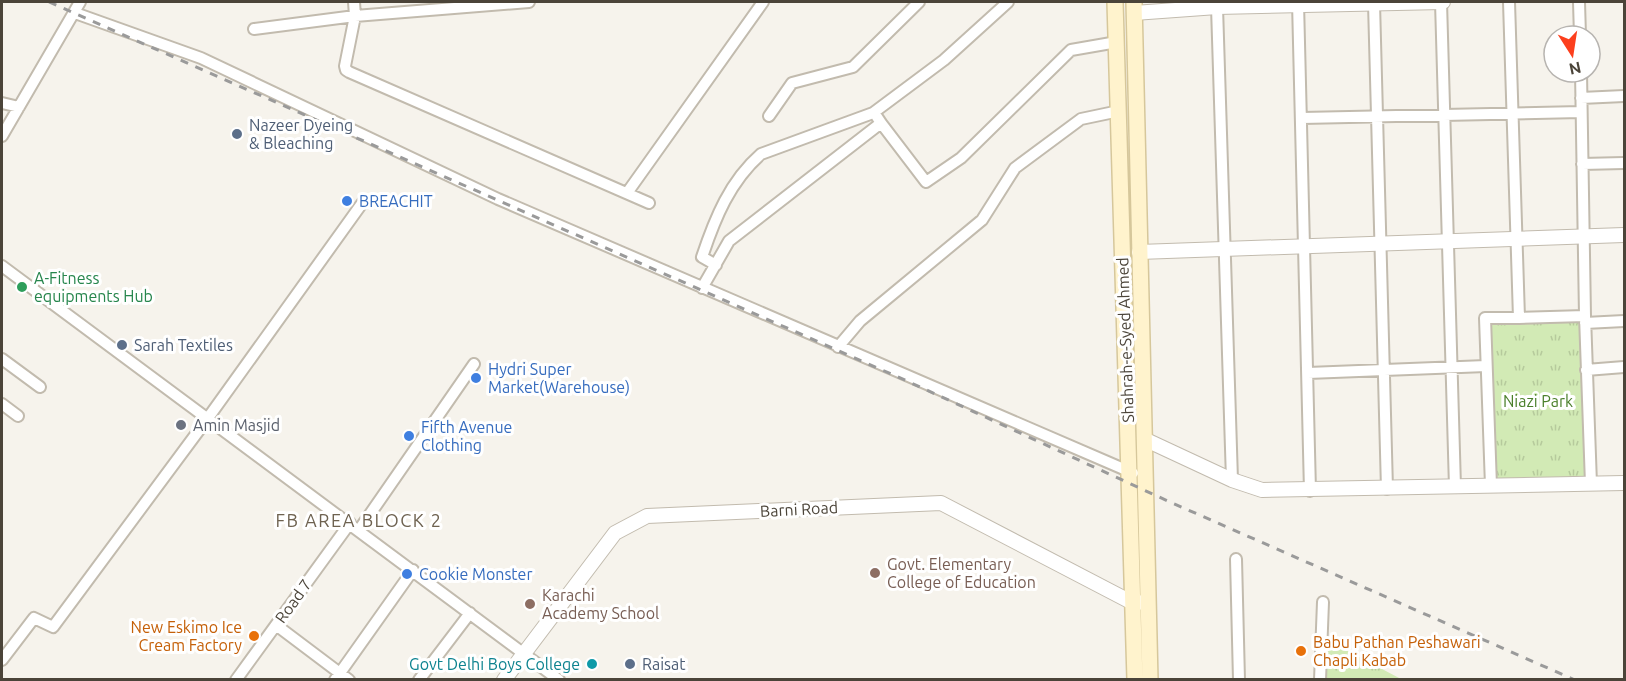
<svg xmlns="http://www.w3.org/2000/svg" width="1626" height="681" font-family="Ubuntu,sans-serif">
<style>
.park{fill:url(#park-tufts)}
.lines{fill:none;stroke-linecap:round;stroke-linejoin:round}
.minor-casing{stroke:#c2bbae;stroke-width:14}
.tertiary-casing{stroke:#c2bbae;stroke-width:16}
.secondary-casing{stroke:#d6c79b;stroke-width:18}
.minor{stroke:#fff;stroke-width:10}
.tertiary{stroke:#fff;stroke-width:14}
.secondary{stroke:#fff3cd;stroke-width:15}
.rail{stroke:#9a9a9a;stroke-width:3;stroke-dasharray:8 8;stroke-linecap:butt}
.service-dot{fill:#5c6f8a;stroke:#fff;stroke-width:2}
.shop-dot{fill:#3f7fe0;stroke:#fff;stroke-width:2}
.leisure-dot{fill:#2e9e5b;stroke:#fff;stroke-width:2}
.worship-dot{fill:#6b7280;stroke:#fff;stroke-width:2}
.education-dot{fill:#8d6e63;stroke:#fff;stroke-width:2}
.food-dot{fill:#e8710a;stroke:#fff;stroke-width:2}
.culture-dot{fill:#0f9aa8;stroke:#fff;stroke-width:2}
.labels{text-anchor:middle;stroke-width:6;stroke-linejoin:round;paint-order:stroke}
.service-label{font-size:16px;fill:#4e5e75;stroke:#fff;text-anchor:start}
.shop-label{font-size:16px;fill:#366cbe;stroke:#fff;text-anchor:start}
.leisure-label{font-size:16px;fill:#27864d;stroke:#fff;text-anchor:start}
.street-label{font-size:16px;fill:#4b4439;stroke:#fff}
.park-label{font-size:16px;fill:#4a7f2a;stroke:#fff}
.worship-label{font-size:16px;fill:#5b616d;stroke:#fff;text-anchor:start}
.education-label{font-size:16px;fill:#785e54;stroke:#fff;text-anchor:start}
.food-label{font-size:16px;fill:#c56008;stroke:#fff;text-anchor:end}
.culture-label{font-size:16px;fill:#0d838f;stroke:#fff;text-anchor:end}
.neighbourhood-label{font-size:18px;letter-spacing:1.5px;fill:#6e6250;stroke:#fff}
</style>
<defs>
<pattern id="park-tufts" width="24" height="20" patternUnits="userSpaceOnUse" patternTransform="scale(1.5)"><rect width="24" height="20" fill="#d2eab5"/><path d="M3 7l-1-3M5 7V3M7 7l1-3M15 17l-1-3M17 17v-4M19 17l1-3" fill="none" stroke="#b6ca9c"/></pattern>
</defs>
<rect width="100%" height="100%" fill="#f6f3ec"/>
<path class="park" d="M1585,316L1592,483L1491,486L1485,318Z
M1329,641L1401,679H1326Z"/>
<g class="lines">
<defs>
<path id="minor" d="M354,2L355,16L345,66L346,70L349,72L649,203
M1298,2L1310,491
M1441,2L1455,487
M1509,2L1519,318L1585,316
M1579,2L1580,36
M1374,3L1387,489
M1217,7L1232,480
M75,13L201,58L498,199L1133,473
M254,29L355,16L529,2
M1581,72L1585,316L1591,484
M1581,98L1624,96
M2,103L19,107
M769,116L792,83L853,67L919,2
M1302,118L1581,112
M881,123L926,182L961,158L1071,50L1117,42
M2,136L80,2
M1582,164L1624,163
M627,193L763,2
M716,265L702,257C715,218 730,181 761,154L873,113L944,60L1008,2
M2,266L559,680
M702,288L729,241L881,123L877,117
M1585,323L1624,321
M838,347L860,321L982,220L1015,168L1081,119L1119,111
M2,359L40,387
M1586,370L1624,367
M1308,373L1486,366
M2,404L18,416
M1491,486L1485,318H1519
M359,530L474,364
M1236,559L1239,680
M276,625L349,680
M2,660L34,618L53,627L208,418L363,202
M236,680L350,523
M335,680L413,570
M419,680L470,613
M1320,680L1323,602"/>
<path id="tertiary" d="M1134,13L1217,7L1443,2
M1139,252L1624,235
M1144,439L1232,480L1262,490L1624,483
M504,680L615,533L647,516L941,503L1133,603L1147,602"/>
<path id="secondary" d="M1115,2L1135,680
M1134,2L1150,680"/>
</defs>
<use href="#minor" class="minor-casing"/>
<use href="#tertiary" class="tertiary-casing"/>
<use href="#secondary" class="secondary-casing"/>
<use href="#minor" class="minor"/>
<use href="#tertiary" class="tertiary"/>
<use href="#secondary" class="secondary"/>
<path class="rail" d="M49,2L907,381L1170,502L1575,680"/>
</g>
<g class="service-dot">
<circle cx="237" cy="134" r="6"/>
<circle cx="122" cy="345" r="6"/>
<circle cx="630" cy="664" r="6"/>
</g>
<g class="shop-dot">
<circle cx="347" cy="201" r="6"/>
<circle cx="476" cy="378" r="6"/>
<circle cx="409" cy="436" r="6"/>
<circle cx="407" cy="574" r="6"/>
</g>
<circle class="leisure-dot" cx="22" cy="287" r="6"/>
<circle class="worship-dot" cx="181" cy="425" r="6"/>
<g class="education-dot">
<circle cx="875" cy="573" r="6"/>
<circle cx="530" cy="604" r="6"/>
</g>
<g class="food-dot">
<circle cx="254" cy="636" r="6"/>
<circle cx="1301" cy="651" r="6"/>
</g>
<circle class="culture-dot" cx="592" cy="664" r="6"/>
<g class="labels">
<g class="service-label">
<text x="249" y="131">Nazeer Dyeing<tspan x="249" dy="18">&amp; Bleaching</tspan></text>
<text x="134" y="351">Sarah Textiles</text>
<text x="642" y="670">Raisat</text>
</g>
<g class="shop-label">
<text x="359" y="207">BREACHIT</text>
<text x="488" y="375">Hydri Super<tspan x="488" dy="18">Market(Warehouse)</tspan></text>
<text x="421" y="433">Fifth Avenue<tspan x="421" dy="18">Clothing</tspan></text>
<text x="419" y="580">Cookie Monster</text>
</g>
<g class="leisure-label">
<text x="34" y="284">A-Fitness<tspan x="34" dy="18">equipments Hub</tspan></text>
</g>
<g class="street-label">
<text transform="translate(1125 340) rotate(-92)" y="6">Shahrah-e-Syed Ahmed</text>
<text transform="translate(799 509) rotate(-3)" y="6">Barni Road</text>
<text transform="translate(293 601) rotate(-54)" y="6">Road 7</text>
</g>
<g class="park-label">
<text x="1538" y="407">Niazi Park</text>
</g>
<g class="worship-label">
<text x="193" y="431">Amin Masjid</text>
</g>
<g class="education-label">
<text x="887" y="570">Govt. Elementary<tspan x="887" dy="18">College of Education</tspan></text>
<text x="542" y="601">Karachi<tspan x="542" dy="18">Academy School</tspan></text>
</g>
<g class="food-label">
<text x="242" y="633">New Eskimo Ice<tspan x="242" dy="18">Cream Factory</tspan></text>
<text x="1313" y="648" text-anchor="start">Babu Pathan Peshawari<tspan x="1313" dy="18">Chapli Kabab</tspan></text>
</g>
<g class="culture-label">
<text x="580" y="670">Govt Delhi Boys College</text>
</g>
<g class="neighbourhood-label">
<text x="359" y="527">FB AREA BLOCK 2</text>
</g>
</g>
<rect width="1626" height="681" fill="none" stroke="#4b4439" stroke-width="6"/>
<g transform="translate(1572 54) rotate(168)"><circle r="28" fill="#ffffff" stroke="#b7b4b0" stroke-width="1.5"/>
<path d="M0-4.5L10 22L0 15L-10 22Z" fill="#fc3f1d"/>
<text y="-9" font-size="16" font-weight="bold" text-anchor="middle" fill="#4b4439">N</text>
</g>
</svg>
